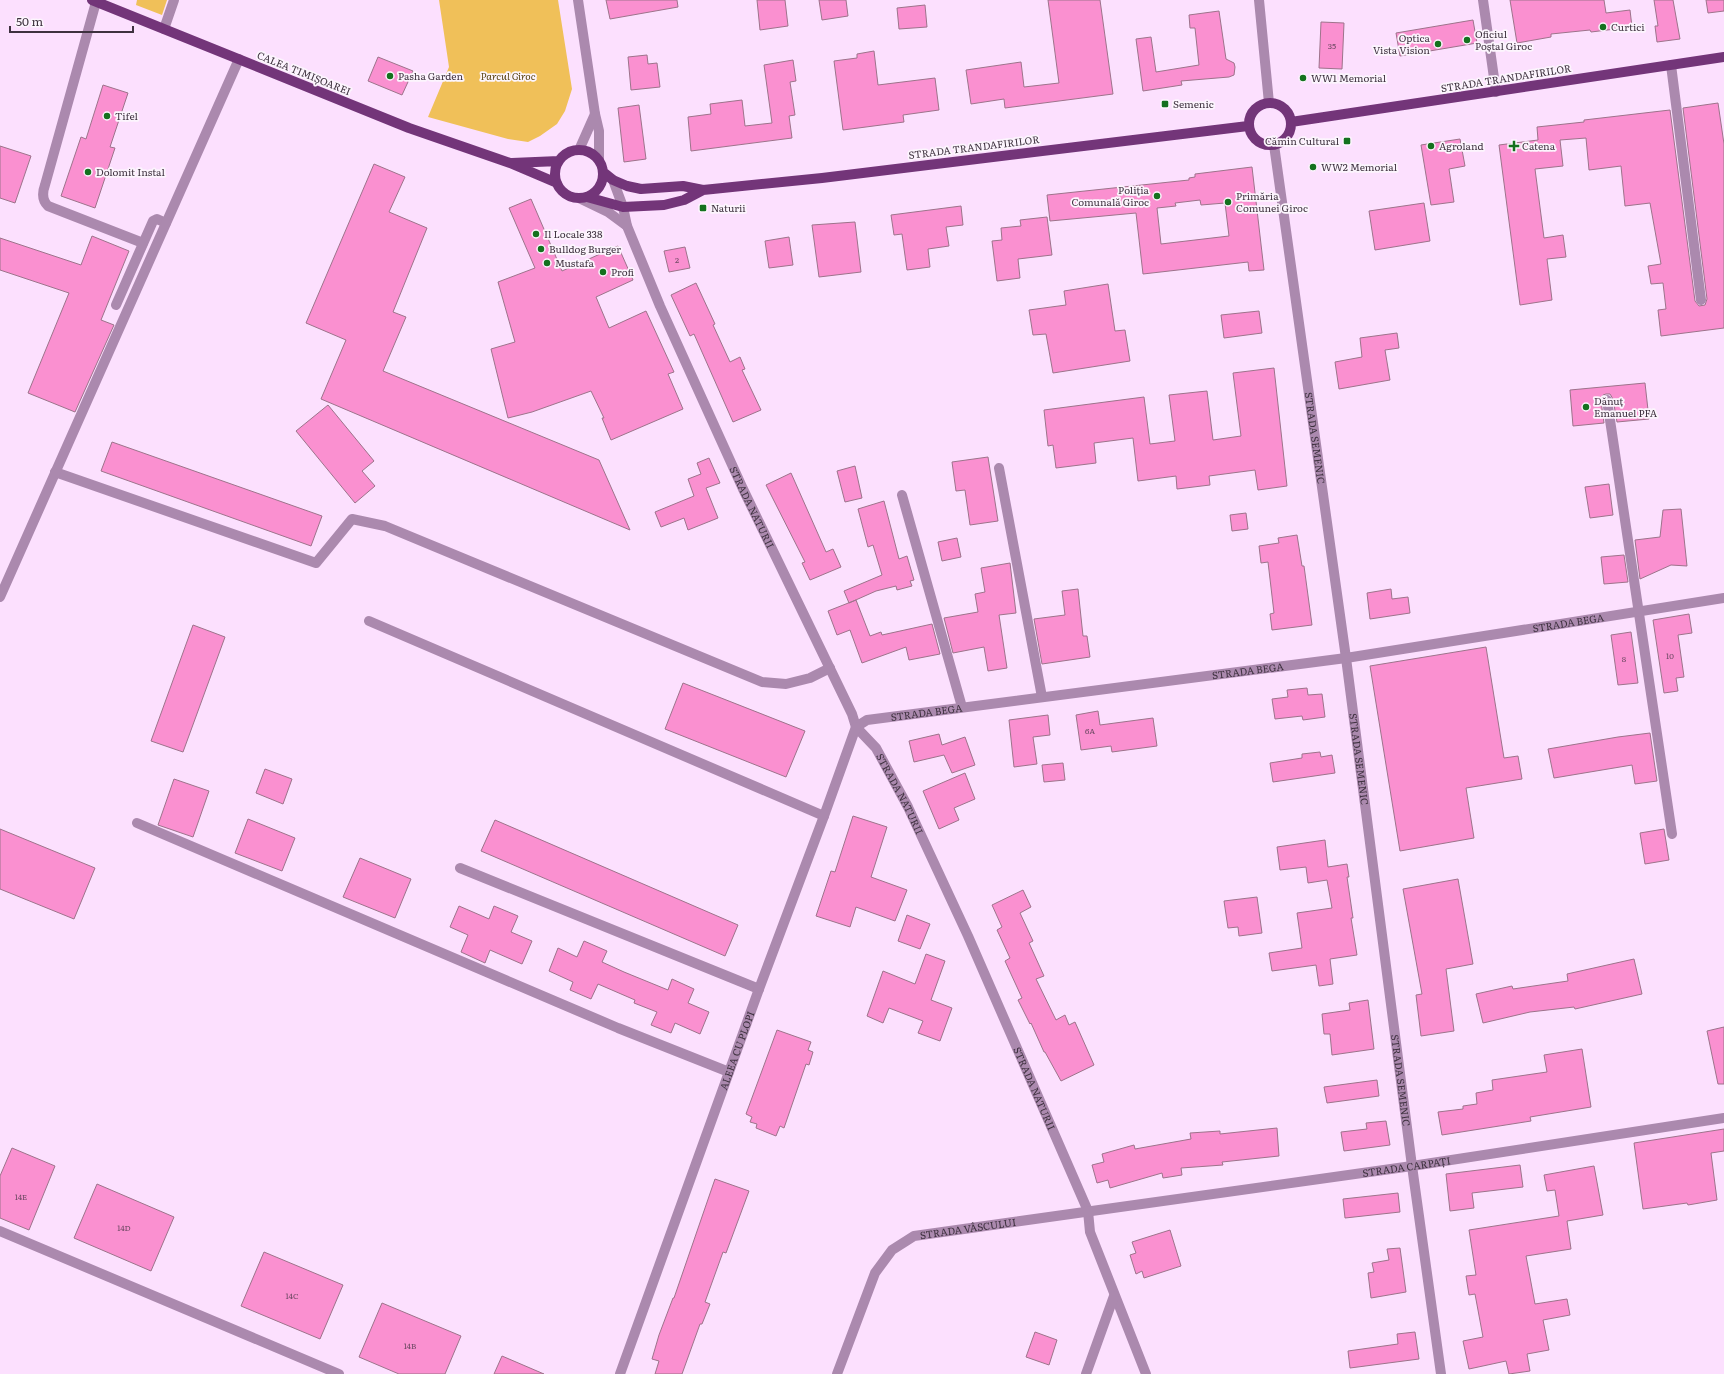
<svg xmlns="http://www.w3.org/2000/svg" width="1724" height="1374" font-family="Literata,serif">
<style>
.green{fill:#f0c059}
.building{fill:#fa90d0;stroke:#9d738b;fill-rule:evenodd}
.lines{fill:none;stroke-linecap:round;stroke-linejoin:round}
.minor{stroke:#ab89ae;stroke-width:10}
.major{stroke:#733579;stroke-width:10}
.poi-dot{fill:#14711e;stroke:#fcf5fd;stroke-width:1.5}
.labels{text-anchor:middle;stroke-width:3.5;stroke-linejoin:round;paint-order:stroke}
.number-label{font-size:8px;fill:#6d4963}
.poi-label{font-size:10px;fill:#3e313f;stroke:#fcf5fd;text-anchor:start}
.street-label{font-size:10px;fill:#3e313f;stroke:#fcf5fd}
.park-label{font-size:10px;font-style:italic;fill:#594412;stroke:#fcf5fd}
</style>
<rect width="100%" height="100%" fill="#fce0fe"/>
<path class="green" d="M137,0H167L162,15L136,5Z
M439,0H558L572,89L565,111L557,124L540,136L528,142L508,139L428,117L449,67Z"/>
<path class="building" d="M606,0H677L678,7L610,19Z
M757,0H785L788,26L760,30Z
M819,0H846L848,16L822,20Z
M1048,0H1100L1113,94L1005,108L1004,99L971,104L966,70L1021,62L1024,87L1059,83Z
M1510,0H1604L1606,13L1630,10L1632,27L1591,32L1590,30L1551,34V37L1517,43Z
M1654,0H1673L1680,39L1657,42L1655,26H1658Z
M1706,0H1724V11L1708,13Z
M925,5L927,27L899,29L897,8Z
M1219,11L1226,59L1234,63L1235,67L1234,75L1229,77L1181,81L1182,85L1143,91L1136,39L1151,37L1156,72L1199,65L1195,28H1190L1189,15Z
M1473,20L1477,43L1400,56L1396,33Z
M1321,22L1344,23L1342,69L1319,68Z
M874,51L878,85L935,78L939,110L903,115L904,122L843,130L834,61L857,58V54Z
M647,55L648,64L657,63L660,87L631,90L628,57Z
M378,57L413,71L402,95L368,81Z
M793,60L796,81L790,82L795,115L789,116L792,138L691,151L688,117L711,114L710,104L742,100L745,126L772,123L764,65Z
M103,85L128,93L110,147L115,148L95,208L61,196L81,137L86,139Z
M1718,103L1724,144V328L1661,336L1658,310L1666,309L1663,283L1651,284L1648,266L1661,264L1650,203L1625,206L1621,166L1589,170L1586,138L1560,140L1563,166L1535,169L1544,238L1563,235L1566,257L1547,259L1552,300L1520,305L1499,145L1538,140L1537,127L1584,122V120L1670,110L1695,301L1699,306L1705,305L1707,299L1683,108Z
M639,105L646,159L624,162L618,108Z
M1460,139L1465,166L1449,169L1454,202L1431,205L1421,145Z
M0,146L31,156L15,203L0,198Z
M374,164L405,177L389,212L427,228L393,312L406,317L383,371L599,460L630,530L321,399L346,340L306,323Z
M1252,167L1264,270L1249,271L1248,262L1143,274L1136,213L1050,221L1047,195L1189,180V178L1195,177V174ZM1200,200L1201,205L1225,203L1229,236L1161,244L1157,208L1176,206L1175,203Z
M531,199L562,271L618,246L633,280L596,297L609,328L646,311L674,372L668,374L683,409L611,440L602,418H604L591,391L532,412L508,418L491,349L515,342L498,282L535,268L509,208Z
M1424,203L1430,241L1375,250L1369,211Z
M961,206L963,225L946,227L949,246L928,249L930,267L907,270L902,234L894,235L891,215Z
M1047,217L1052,255L1018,259L1020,278L997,281L992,241L1002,240L1001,228L1021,226L1020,220Z
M855,222L861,272L819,277L812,225Z
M92,236L129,251L101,320L114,325L75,412L28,393L69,293L0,270V238L81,265Z
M789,237L793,265L769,268L765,241Z
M685,247L690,268L669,272L664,251Z
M696,283L715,324L713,325L730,362L740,357L745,369L742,370L761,410L733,422L694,334L690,336L671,295Z
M1108,284L1115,331L1125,330L1130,361L1053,373L1046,334L1033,335L1029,310L1066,305L1064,291Z
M1259,311L1262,333L1224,338L1221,315Z
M1397,333L1399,348L1385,350L1390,380L1339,389L1335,362L1362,357L1360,338Z
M1274,368L1287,486L1258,490L1255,470L1209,476L1210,485L1177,489L1176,476L1138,481L1133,438L1094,443L1096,463L1056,468L1053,445L1048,446L1044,410L1144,397L1150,444L1175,441L1169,395L1207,391L1213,440L1241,436L1233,373Z
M1645,383L1649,419L1617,422L1613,399L1610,394H1606L1603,395L1601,401L1604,423L1573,426L1570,390Z
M328,405L374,461L362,471L375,486L355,503L296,431Z
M112,442L322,516L311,546L101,471Z
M988,457L998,521L970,525L965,490L956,491L952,462Z
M709,458L720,483L706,488L718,518L688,530L684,518L661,527L655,512L694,496L688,479L701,474L697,463Z
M855,466L862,498L845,502L837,471Z
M791,473L826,552L833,549L841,567L810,580L802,563L805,562L766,485Z
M1609,484L1613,515L1590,518L1585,487Z
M884,501L899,559L907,556L914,580L910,581L912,586L897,590L896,586L876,591L849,603L844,591L882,575L873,545L868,547L858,509Z
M1681,509L1687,566L1671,565L1640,579L1635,540L1660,537L1663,510Z
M1246,513L1248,529L1232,531L1230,515Z
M1297,535L1302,566H1304L1312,625L1272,630L1270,614L1274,613L1268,562L1261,563L1259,546L1279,543L1278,538Z
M957,538L961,557L942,561L938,542Z
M1624,555L1628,582L1604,584L1601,557Z
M1010,563L1016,613L999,615L1007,668L988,671L984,647L953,653L944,618L978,612L975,594L985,592L981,568Z
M1078,589L1083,636H1087L1090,657L1042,664L1034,619L1065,615L1062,591Z
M1391,589L1392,599L1408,597L1410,613L1370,619L1367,593Z
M856,600L870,636L881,632L882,635L932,624L940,654L909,660L906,647L862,663L850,630L837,635L828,611Z
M1689,614L1692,633L1678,635L1684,677L1676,678L1678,691L1664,693L1653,620Z
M193,625L225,637L183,752L151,741Z
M1631,632L1638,683L1618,685L1611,635Z
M1486,647L1504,758L1518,756L1522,779L1466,788L1474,838L1400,851L1370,666Z
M683,683L805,731L786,777L665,729Z
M1307,688L1308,695L1322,694L1325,717L1303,720L1302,716L1275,719L1272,699L1288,697L1287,690Z
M1098,711L1100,725L1153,718L1157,746L1112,752L1111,746L1081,750L1076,715Z
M1048,715L1050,735L1033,737L1037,764L1014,767L1009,720Z
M1650,733L1657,781L1635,784L1632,765L1554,778L1548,749L1618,737Z
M939,734L942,745L965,737L975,765L952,773L944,755L914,762L909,741Z
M1320,752L1321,757L1332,755L1335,773L1273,782L1270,763L1302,758V754Z
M1063,763L1065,780L1044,782L1042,765Z
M265,769L292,779L283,804L256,793Z
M965,773L975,799L954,808L959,820L939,829L923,791Z
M174,779L209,791L193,837L158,825Z
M853,816L887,827L871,877L907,890L895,921L856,907L850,927L816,916L831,871L835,872Z
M248,819L295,838L282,871L235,853Z
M495,820L738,925L725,956L481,851Z
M0,829L95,868L74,919L0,889Z
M1664,829L1669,860L1645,864L1640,833Z
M1325,840L1328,867L1347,864L1349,877H1347L1353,918H1351L1357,955L1330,959L1333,984L1319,986L1316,965L1272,971L1269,953L1302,948L1297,913L1332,908L1327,880L1308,883L1306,867L1280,870L1277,847Z
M360,858L411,879L395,918L343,897Z
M1458,879L1473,964L1446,969L1454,1031L1421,1036L1416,995L1422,994L1403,889Z
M1023,890L1031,907L1020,913L1033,941L1029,943L1044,976L1036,979L1056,1020L1065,1015L1069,1025L1075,1022L1094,1065L1061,1081L1045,1052H1044L1031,1023L1030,1024L1018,1000L1022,998L1005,961L1010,958L997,930L1002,927L992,905Z
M1257,897L1262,933L1239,936L1238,927L1228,928L1224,901Z
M459,906L489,919L494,906L518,916L511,932L532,941L522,964L490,950L485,963L461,952L468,935L450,927Z
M907,915L930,924L920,949L898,941Z
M584,941L607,951L602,962L624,972L668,990L672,979L694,989L688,1003L709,1012L700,1034L675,1023L671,1033L651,1025L657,1012L634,1003L635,1000L598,984L591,999L570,990L573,982L549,971L558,948L577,957Z
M926,954L945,961L931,1000L952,1008L940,1041L918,1033L923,1021L889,1008L883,1023L867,1016L883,971L915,984Z
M1634,959L1642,994L1575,1009L1574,1007L1530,1012L1483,1023L1476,994L1512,986L1513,989L1568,981L1567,974Z
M1368,1000L1374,1049L1332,1055L1330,1034H1324L1322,1014L1350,1010L1349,1003Z
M1724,1027V1084H1718L1707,1031Z
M777,1030L811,1042L808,1050L813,1052L809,1065L806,1064L784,1128L780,1126L776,1136L756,1128L757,1124L750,1122L752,1117L746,1114Z
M1582,1049L1591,1107L1530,1117L1531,1121L1442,1135L1438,1112L1463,1109V1106L1477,1104L1476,1093L1493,1090L1492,1080L1547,1072L1544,1055Z
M1377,1080L1379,1096L1327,1103L1324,1087Z
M1386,1121L1390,1145L1344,1151L1341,1132L1367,1129L1366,1123Z
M1277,1128L1279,1156L1222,1162L1223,1165L1181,1168L1182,1175L1163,1178L1162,1173L1110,1188L1108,1180L1097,1183L1092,1165L1104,1162L1102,1154L1134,1145L1135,1149L1191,1139L1190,1133L1220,1131V1134Z
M1724,1129V1151L1711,1153L1717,1200L1688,1205L1687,1203L1643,1209L1634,1143Z
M12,1148L55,1166L29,1230L0,1218V1176Z
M1520,1165L1523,1187L1472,1193L1474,1208L1450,1211L1446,1174Z
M1594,1166L1603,1215L1567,1221L1571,1249L1526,1256L1535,1304L1567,1299L1570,1315L1543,1320L1549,1350L1527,1354L1530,1371L1509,1374L1506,1361L1469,1369L1463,1341L1483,1337L1475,1294L1469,1295L1466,1276L1476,1275L1469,1230L1559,1216L1555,1190L1547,1191L1544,1175Z
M715,1179L749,1191L726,1253L723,1252L705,1302L710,1304L702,1324H700L682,1374H655L659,1361L652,1359L659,1335L673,1298H674Z
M97,1184L174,1217L151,1271L74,1238Z
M1398,1193L1400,1212L1345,1218L1343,1199Z
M1170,1230L1181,1266L1144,1278L1142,1271L1136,1274L1130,1255L1136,1253L1132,1242Z
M1400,1248L1406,1292L1371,1298L1368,1273L1374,1272L1372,1263L1389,1260L1387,1249Z
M264,1252L343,1285L320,1339L241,1306Z
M382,1303L461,1336L445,1374H399L359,1357Z
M1035,1332L1057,1340L1049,1365L1026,1357Z
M1415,1332L1419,1359L1350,1368L1348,1351L1398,1344L1397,1334Z
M502,1356L544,1374H494Z"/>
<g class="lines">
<g class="minor">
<path d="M578,0L595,114L599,131V160"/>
<path d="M1259,0L1269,103"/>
<path d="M1483,0L1496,92"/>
<path d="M96,2L45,185C42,193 42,200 48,206L143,243"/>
<path d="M164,29L174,0"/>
<path d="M1671,65L1701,300"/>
<path id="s1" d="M1274,145L1346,658L1412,1166L1441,1374"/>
<path d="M579,150L595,114"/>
<path id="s2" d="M613,180L623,207L627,226L660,306L743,489L852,714L856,727L876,748L908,807L968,936L1088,1211L1090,1232L1146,1374"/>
<path d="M579,198L608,212L627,226"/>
<path d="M116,305L153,221L157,219L166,223"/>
<path d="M1607,400L1672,834"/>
<path d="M999,468L1042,697"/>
<path d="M55,472L316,563L352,519L385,526L762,682L786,684L810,678L830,668"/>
<path d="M902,495L962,707"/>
<path d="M0,597L239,59"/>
<path d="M369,621L824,816"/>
<path id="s3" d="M856,727L867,720L1346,658L1724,598"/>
<path d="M137,823L618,1028L729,1072"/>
<path d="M460,868L759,989"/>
<path d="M0,1231L339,1374"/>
<path id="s4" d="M620,1374L759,989L824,816L856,727"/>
<path id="s5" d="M837,1374L875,1273L892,1250L914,1236L1412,1166L1724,1118"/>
<path d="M1086,1374L1114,1296"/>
</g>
<path class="major" d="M92,0L409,128L510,163L557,183
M1249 124a21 21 0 1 1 42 0a21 21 0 1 1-42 0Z
M1291,122L1724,57
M555 174a24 24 0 1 1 48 0a24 24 0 1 1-48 0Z
M512,163L559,161
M603,172L613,180L627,186L641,189L683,186L703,190L822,178L1248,126
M587,197L623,207L664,205L684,200L703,190"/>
</g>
<g class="poi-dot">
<circle cx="1603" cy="27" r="4"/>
<circle cx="1467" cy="40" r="4"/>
<circle cx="1438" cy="44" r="4"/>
<circle cx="390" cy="76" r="4"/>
<circle cx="1303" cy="78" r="4"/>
<rect x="1161" y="100" width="8" height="8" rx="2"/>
<circle cx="107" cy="116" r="4"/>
<rect x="1343" y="137" width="8" height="8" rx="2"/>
<circle cx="1431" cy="146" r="4"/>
<path d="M1512 140h4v4h4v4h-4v4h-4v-4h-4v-4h4z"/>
<circle cx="1313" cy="167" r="4"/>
<circle cx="88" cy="172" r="4"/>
<circle cx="1157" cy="196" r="4"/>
<circle cx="1228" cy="202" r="4"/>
<rect x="699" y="204" width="8" height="8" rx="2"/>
<circle cx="536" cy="234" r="4"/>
<circle cx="541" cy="249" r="4"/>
<circle cx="547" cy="263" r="4"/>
<circle cx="603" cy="272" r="4"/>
<circle cx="1586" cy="407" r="4"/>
</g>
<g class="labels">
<g class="number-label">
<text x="1332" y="49">35</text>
<text x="677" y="263">2</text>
<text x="1670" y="659">10</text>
<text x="1624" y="662">8</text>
<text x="1090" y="734">6A</text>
<text x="21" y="1200">14E</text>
<text x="124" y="1231">14D</text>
<text x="292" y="1299">14C</text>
<text x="410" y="1349">14B</text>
</g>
<g class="poi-label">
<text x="1611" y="31">Curtici</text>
<text x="1475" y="38">Oficiul<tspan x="1475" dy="12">Poștal Giroc</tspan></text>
<text x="1430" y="42" text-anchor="end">Optica<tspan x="1430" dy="12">Vista Vision</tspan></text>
<text x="398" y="80">Pasha Garden</text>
<text x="1311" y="82">WW1 Memorial</text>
<text x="1173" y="108">Semenic</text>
<text x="115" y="120">Tifel</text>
<text x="1339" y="145" text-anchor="end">Cămin Cultural</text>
<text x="1439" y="150">Agroland</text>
<text x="1522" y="150">Catena</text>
<text x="1321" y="171">WW2 Memorial</text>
<text x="96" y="176">Dolomit Instal</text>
<text x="1149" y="194" text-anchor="end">Poliția<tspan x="1149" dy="12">Comunală Giroc</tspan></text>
<text x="1236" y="200">Primăria<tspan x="1236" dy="12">Comunei Giroc</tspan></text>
<text x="711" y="212">Naturii</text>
<text x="544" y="238">Il Locale 338</text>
<text x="549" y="253">Bulldog Burger</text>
<text x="555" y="267">Mustafa</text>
<text x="611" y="276">Profi</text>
<text x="1594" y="405">Dănuț<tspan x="1594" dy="12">Emanuel PFA</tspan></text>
</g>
<g class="street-label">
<text transform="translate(304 73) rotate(22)" y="4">CALEA TIMIȘOAREI</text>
<text transform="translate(1506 78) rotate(-9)" y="4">STRADA TRANDAFIRILOR</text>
<text transform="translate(974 147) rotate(-7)" y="4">STRADA TRANDAFIRILOR</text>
<text dy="4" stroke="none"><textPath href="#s1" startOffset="296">STRADA SEMENIC</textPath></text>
<text dy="4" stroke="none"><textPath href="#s2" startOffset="356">STRADA NATURII</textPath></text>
<text dy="4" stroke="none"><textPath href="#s3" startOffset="721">STRADA BEGA</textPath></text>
<text dy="4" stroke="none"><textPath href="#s3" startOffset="397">STRADA BEGA</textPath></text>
<text dy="4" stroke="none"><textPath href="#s3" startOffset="73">STRADA BEGA</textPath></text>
<text dy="4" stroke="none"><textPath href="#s1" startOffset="620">STRADA SEMENIC</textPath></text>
<text dy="4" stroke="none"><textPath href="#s2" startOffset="680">STRADA NATURII</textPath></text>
<text dy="4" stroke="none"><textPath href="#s4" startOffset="344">ALEEA CU PLOPI</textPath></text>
<text dy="4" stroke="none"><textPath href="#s1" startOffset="944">STRADA SEMENIC</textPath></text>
<text dy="4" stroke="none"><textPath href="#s2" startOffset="1004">STRADA NATURII</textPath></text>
<text dy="4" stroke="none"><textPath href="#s5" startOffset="660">STRADA CARPAȚI</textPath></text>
<text dy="4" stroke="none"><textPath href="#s5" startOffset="217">STRADA VÂSCULUI</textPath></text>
</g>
<g class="park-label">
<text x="508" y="80">Parcul Giroc</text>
</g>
</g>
<path d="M10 26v6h123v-6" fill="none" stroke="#3e313f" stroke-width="2"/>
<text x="16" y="26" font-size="12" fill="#3e313f" stroke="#fcf5fd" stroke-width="3" paint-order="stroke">50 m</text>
</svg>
